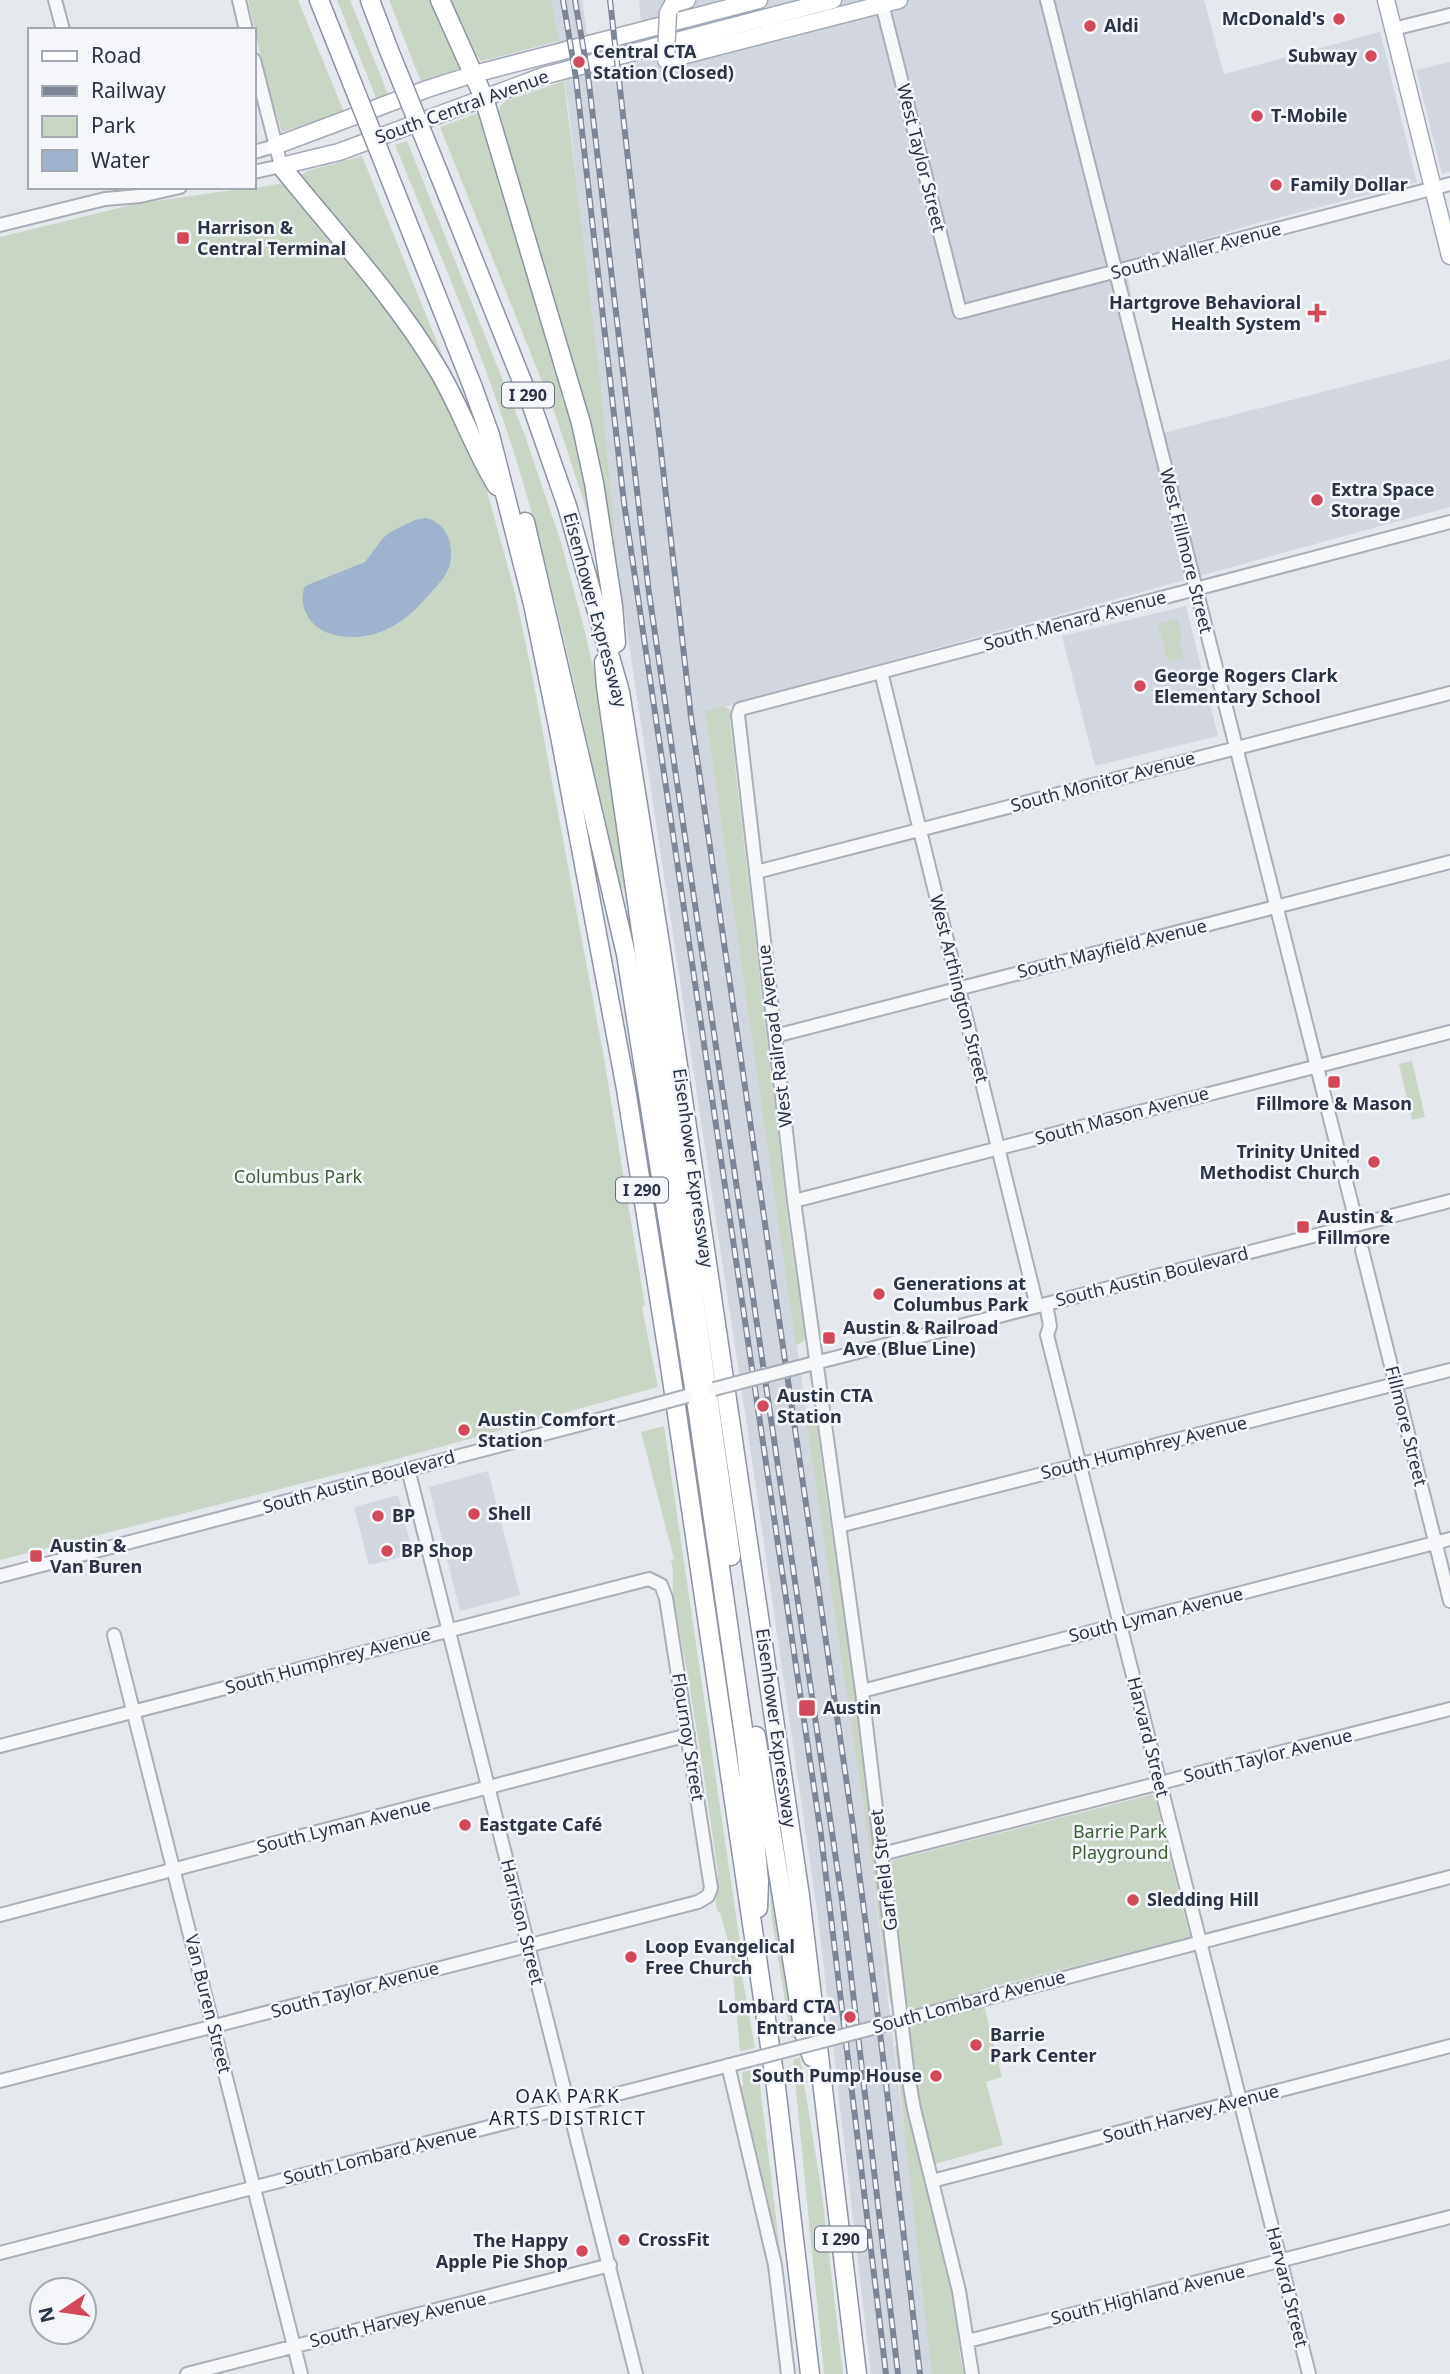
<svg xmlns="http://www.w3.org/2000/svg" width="1450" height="2374" font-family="'Noto Sans',sans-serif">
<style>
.built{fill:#d2d6de}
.green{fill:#c9d6c5}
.water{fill:#9fb4cc}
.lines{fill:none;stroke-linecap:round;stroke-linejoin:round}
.minor-casing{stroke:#a9aeb7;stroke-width:16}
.major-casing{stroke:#a3abb8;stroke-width:19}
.highway-casing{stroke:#8b94a3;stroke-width:21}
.minor{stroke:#f7f8fa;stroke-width:12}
.major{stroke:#fff;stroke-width:16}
.highway{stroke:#fff;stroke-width:18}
.rail-casing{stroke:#7d8696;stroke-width:6}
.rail{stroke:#f4f6f9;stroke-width:3.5;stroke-dasharray:10;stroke-linecap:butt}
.minor-bridge-casing{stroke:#a9aeb7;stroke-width:16;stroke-linecap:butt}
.major-bridge-casing{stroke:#a3abb8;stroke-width:19;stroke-linecap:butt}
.highway-bridge-casing{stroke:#8b94a3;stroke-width:21;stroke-linecap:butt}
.minor-bridge{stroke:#f7f8fa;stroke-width:12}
.major-bridge{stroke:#fff;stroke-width:16}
.highway-bridge{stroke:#fff;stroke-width:18}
.poi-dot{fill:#d1495b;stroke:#f4f6f9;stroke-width:2.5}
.labels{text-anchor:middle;stroke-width:5;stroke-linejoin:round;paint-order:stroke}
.shield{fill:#f4f6f9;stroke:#676e7b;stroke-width:2}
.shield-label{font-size:16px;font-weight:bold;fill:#2b3445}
.poi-label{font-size:18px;font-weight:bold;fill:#2b3445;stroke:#f4f6f9;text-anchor:start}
.street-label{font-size:18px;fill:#2b3445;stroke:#f4f6f9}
.park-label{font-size:18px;fill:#3f6138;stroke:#f4f6f9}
.neighbourhood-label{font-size:19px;letter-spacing:2px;fill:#1d2536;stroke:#f4f6f9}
</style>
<rect width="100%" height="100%" fill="#e4e7ec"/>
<path class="built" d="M551,0H582L593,74L645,60L639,0H1204L1224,74L1380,32L1417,182L1261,222L1125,263L1159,434L1450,359V507L705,712L870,1851L903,2122L959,2374H871L818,1918L747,1426L618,571L569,113L559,41Z
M1450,62V172L1442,174L1416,70Z
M1186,606L1218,736L1095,766L1062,636Z
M488,1471L520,1595L460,1611L429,1487Z
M398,1495L413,1554L369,1565L354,1507Z"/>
<path class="green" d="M248,0H298L344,112L282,132L268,87Z
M337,0H350L388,94L376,98Z
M389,0H430L460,68L421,82Z
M450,0H551L559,41L482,61C469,52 457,16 450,0Z
M564,81L600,381L618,571L605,515L608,514L593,430L499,113L500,106L506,101Z
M478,113L551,352L574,430L593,513L588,514L555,414L440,127Z
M407,141L524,433L561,542L585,632L600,697L626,888L620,889C587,745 559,598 515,456C482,350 437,248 395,145Z
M362,156L445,362L440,364L300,176L307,171Z
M283,183L290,187L406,336L471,447L486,487L515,593L531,669L604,1058L645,1306L642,1307L658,1387L382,1463L0,1560V237L135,204L254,187L255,185L256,188Z
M1178,619L1182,639L1179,641L1183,658L1168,662L1158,624Z
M725,706L731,711L730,722L788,1221L805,1338L803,1342L796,1345L705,711Z
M1412,1061L1425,1117L1412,1120L1399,1064Z
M815,1409L826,1495L859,1710L892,2002L890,2003L870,1851L805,1410Z
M664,1426L743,1963L740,1964L755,2048L740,2051L731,1952L720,1912H718C713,1899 719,1886 718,1873C705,1782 692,1692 674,1603C671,1588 675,1575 671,1560L674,1559L641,1432Z
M1154,1794L1190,1937L980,1990L1002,2077L986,2082L1003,2145L931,2165L916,2110L908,2030L914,2023L911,2008L904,2004L890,1864L893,1860Z
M769,1879L796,2037L791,2038L772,1920Z
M895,2046H897C907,2128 932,2208 951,2289C957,2317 957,2346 964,2374H932Z
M800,2058L822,2194L843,2374H824L794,2070L793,2059Z
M758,2069L795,2374H793L782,2276L739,2087L743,2086L742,2072Z"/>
<path class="water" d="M426,518C449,523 456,550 448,570C443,580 435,588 428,596C405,623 376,642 339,636C329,634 318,630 311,621C303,611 300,598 305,586L365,562L383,538L392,531L415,520Z"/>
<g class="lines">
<defs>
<path id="minor" d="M55,0L63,30
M239,0L246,30
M1047,0L1357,1225
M882,4L960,312L1450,184
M1393,29L1450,15
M254,60L281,166L254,172
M254,152L275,146
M0,225L105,199L140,196L180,187
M881,672L1037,1306
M756,872L1450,693
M775,1036L1450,862
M794,1201L1450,1032
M1362,1250L1450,1601
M1046,1304L1050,1326L1047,1335L1309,2374
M799,1367L1450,1201
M408,1469L636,2374
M839,1526L1450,1370
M0,1576L647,1407
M114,1635L301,2374
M862,1691L1450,1539
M0,1746L649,1579L661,1585L666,1598L711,1888L708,1896L698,1902L0,2081
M882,1854L1450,1709
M0,1915L688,1735
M896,2022L1450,1877
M728,2065L775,2265L788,2374
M932,2181L1450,2046
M0,2253L757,2058
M968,2341L1450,2217
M187,2374L610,2265
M972,2374L959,2291L914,2109L907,2069L862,1691L794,1201L738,715L740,709L1450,522"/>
<path id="major" d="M1386,0L1450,256
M668,13L673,4L687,0
M666,54V60L899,0
M275,146L427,89L474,74L759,0
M281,166L339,152L543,76L833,0"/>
<path id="highway" d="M319,0L345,65
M370,0L388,48
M440,0L484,98L581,423L594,483L613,606L616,643
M281,166C333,231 394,296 437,368C460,406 474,449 497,486
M439,174L532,406L567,506L620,692L661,950L800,1896L857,2374
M395,191L472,385L490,435L533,604L560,736L626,1089L670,1366L776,2087L810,2374
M525,522L626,954L698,1413L746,1750L759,1881L758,1908
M604,662L606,687L731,1556
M756,1736L804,2033L812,2057"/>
</defs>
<use href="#minor" class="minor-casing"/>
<use href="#major" class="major-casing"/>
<use href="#highway" class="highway-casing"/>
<use href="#minor" class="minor"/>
<use href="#major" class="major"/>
<use href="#highway" class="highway"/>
<defs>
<path id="rail" d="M563,0L576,78L624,503L821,1835L886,2374
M575,0L588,75L649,593L842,1900L898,2374
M610,0L691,717L853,1826L881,2041L920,2374"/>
</defs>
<use href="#rail" class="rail-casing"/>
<use href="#rail" class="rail"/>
<defs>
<path id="minor-bridge" d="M714,1389L799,1367
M647,1407L687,1396
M757,2058L892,2023"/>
<path id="major-bridge" d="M666,54L668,13"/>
<path id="highway-bridge" d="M388,48L439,174
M345,65L395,191"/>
</defs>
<use href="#minor-bridge" class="minor-bridge-casing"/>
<use href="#major-bridge" class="major-bridge-casing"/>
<use href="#highway-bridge" class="highway-bridge-casing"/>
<use href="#minor-bridge" class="minor-bridge"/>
<use href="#major-bridge" class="major-bridge"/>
<use href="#highway-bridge" class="highway-bridge"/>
</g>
<g class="poi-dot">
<circle cx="1339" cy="19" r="7"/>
<circle cx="1090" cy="26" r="7"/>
<circle cx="1371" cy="56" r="7"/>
<circle cx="579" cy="62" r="7"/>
<circle cx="1257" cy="116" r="7"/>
<circle cx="1276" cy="185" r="7"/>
<rect x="176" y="231" width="14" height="14" rx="3.5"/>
<path d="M1313.5 302.5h7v7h7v7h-7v7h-7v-7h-7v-7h7z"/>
<circle cx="1317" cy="500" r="7"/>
<circle cx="1140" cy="686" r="7"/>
<rect x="1327" y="1075" width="14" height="14" rx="3.5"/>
<circle cx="1374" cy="1162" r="7"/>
<rect x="1296" y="1220" width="14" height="14" rx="3.5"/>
<circle cx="879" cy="1294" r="7"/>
<rect x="822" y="1331" width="14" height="14" rx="3.5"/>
<circle cx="763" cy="1406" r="7"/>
<circle cx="464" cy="1430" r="7"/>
<circle cx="474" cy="1514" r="7"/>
<circle cx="378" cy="1516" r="7"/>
<circle cx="387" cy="1551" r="7"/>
<rect x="29" y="1549" width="14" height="14" rx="3.5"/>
<rect x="798" y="1699" width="18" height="18" rx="3.5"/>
<circle cx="465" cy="1825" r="7"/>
<circle cx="1133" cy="1900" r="7"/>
<circle cx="631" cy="1957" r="7"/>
<circle cx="850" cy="2017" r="7"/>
<circle cx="976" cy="2045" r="7"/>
<circle cx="936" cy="2076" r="7"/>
<circle cx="624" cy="2240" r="7"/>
<circle cx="582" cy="2251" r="7"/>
</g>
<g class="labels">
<g class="shield">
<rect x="502" y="382.5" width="52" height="25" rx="5"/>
<rect x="616" y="1177.5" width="52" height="25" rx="5"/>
<rect x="815" y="2226.5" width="52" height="25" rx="5"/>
</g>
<g class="shield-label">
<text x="528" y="401">I 290</text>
<text x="642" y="1196">I 290</text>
<text x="841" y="2245">I 290</text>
</g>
<g class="poi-label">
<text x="1325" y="25" text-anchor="end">McDonald's</text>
<text x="1104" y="32">Aldi</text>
<text x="593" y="58">Central CTA<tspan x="593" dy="21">Station (Closed)</tspan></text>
<text x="1357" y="62" text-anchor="end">Subway</text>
<text x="1271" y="122">T-Mobile</text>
<text x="1290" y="191">Family Dollar</text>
<text x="197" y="234">Harrison &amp;<tspan x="197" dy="21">Central Terminal</tspan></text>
<text x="1301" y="309" text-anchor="end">Hartgrove Behavioral<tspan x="1301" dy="21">Health System</tspan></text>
<text x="1331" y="496">Extra Space<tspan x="1331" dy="21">Storage</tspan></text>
<text x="1154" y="682">George Rogers Clark<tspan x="1154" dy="21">Elementary School</tspan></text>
<text x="1334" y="1110" text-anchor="middle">Fillmore &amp; Mason</text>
<text x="1360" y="1158" text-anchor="end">Trinity United<tspan x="1360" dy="21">Methodist Church</tspan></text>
<text x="1317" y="1223">Austin &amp;<tspan x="1317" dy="21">Fillmore</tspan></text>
<text x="893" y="1290">Generations at<tspan x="893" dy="21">Columbus Park</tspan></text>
<text x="843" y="1334">Austin &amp; Railroad<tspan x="843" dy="21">Ave (Blue Line)</tspan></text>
<text x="777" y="1402">Austin CTA<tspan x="777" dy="21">Station</tspan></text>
<text x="478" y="1426">Austin Comfort<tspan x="478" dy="21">Station</tspan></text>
<text x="488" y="1520">Shell</text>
<text x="392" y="1522">BP</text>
<text x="50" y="1552">Austin &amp;<tspan x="50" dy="21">Van Buren</tspan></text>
<text x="401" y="1557">BP Shop</text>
<text x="823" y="1714">Austin</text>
<text x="479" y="1831">Eastgate Café</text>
<text x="1147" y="1906">Sledding Hill</text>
<text x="645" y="1953">Loop Evangelical<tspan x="645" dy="21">Free Church</tspan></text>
<text x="836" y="2013" text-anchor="end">Lombard CTA<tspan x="836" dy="21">Entrance</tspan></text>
<text x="990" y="2041">Barrie<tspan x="990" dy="21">Park Center</tspan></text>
<text x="922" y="2082" text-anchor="end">South Pump House</text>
<text x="638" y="2246">CrossFit</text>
<text x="568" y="2247" text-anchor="end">The Happy<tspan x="568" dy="21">Apple Pie Shop</tspan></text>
</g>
<g class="street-label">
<text transform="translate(462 107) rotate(-20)" y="6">South Central Avenue</text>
<text transform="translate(921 158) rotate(76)" y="6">West Taylor Street</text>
<text transform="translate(1196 251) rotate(-15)" y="6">South Waller Avenue</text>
<text transform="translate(1186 551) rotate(76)" y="6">West Fillmore Street</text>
<text transform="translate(595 610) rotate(75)" y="6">Eisenhower Expressway</text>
<text transform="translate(1075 621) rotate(-15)" y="6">South Menard Avenue</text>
<text transform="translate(1103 782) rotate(-15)" y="6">South Monitor Avenue</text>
<text transform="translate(1112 949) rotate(-14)" y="6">South Mayfield Avenue</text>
<text transform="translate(959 989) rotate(76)" y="6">West Arthington Street</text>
<text transform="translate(775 1036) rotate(-97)" y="6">West Railroad Avenue</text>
<text transform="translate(1122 1116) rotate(-15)" y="6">South Mason Avenue</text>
<text transform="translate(693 1168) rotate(82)" y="6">Eisenhower Expressway</text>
<text transform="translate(1152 1277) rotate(-14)" y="6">South Austin Boulevard</text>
<text transform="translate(1406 1426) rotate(76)" y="6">Fillmore Street</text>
<text transform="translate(1144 1448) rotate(-14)" y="6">South Humphrey Avenue</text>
<text transform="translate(359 1482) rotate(-15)" y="6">South Austin Boulevard</text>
<text transform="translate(1156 1615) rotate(-14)" y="6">South Lyman Avenue</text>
<text transform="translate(328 1661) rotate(-15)" y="6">South Humphrey Avenue</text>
<text transform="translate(776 1728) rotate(82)" y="6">Eisenhower Expressway</text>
<text transform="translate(688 1737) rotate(81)" y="6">Flournoy Street</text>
<text transform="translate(1148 1737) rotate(76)" y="6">Harvard Street</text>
<text transform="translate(1268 1756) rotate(-14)" y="6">South Taylor Avenue</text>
<text transform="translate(344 1826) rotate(-14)" y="6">South Lyman Avenue</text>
<text transform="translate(884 1870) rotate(-97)" y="6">Garfield Street</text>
<text transform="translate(522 1922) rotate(76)" y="6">Harrison Street</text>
<text transform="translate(355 1990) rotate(-15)" y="6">South Taylor Avenue</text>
<text transform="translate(969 2002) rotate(-15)" y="6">South Lombard Avenue</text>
<text transform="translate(208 2004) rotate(76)" y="6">Van Buren Street</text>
<text transform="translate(1191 2114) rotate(-15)" y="6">South Harvey Avenue</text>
<text transform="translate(380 2155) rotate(-14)" y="6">South Lombard Avenue</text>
<text transform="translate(1287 2287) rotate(76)" y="6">Harvard Street</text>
<text transform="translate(1148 2295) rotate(-14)" y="6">South Highland Avenue</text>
<text transform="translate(398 2320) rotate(-14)" y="6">South Harvey Avenue</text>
</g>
<g class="park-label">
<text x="298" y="1183">Columbus Park</text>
<text x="1120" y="1838">Barrie Park<tspan x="1120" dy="21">Playground</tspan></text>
</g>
<g class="neighbourhood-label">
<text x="568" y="2103">OAK PARK<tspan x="568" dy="22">ARTS DISTRICT</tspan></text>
</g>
</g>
<rect x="28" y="28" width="228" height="161" fill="#f4f6f9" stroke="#a4a8b1" stroke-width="2"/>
<rect x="42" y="51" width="35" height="10" fill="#ffffff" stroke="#a4a8b1" stroke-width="2"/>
<text x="91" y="63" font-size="21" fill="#2b3445">Road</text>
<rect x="42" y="86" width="35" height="10" fill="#7d8696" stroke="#a4a8b1" stroke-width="2"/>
<text x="91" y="98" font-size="21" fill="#2b3445">Railway</text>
<rect x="42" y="116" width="35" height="21" fill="#c9d6c5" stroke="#a4a8b1" stroke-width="2"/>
<text x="91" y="133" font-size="21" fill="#2b3445">Park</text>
<rect x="42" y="150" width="35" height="21" fill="#9fb4cc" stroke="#a4a8b1" stroke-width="2"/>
<text x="91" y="168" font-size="21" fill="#2b3445">Water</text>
<g transform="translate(63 2311) rotate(257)"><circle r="33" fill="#f4f6f9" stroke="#a4a8b1" stroke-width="2"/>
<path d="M0-5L12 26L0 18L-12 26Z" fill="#d1495b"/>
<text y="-10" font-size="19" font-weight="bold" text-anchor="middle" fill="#2b3445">N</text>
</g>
</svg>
